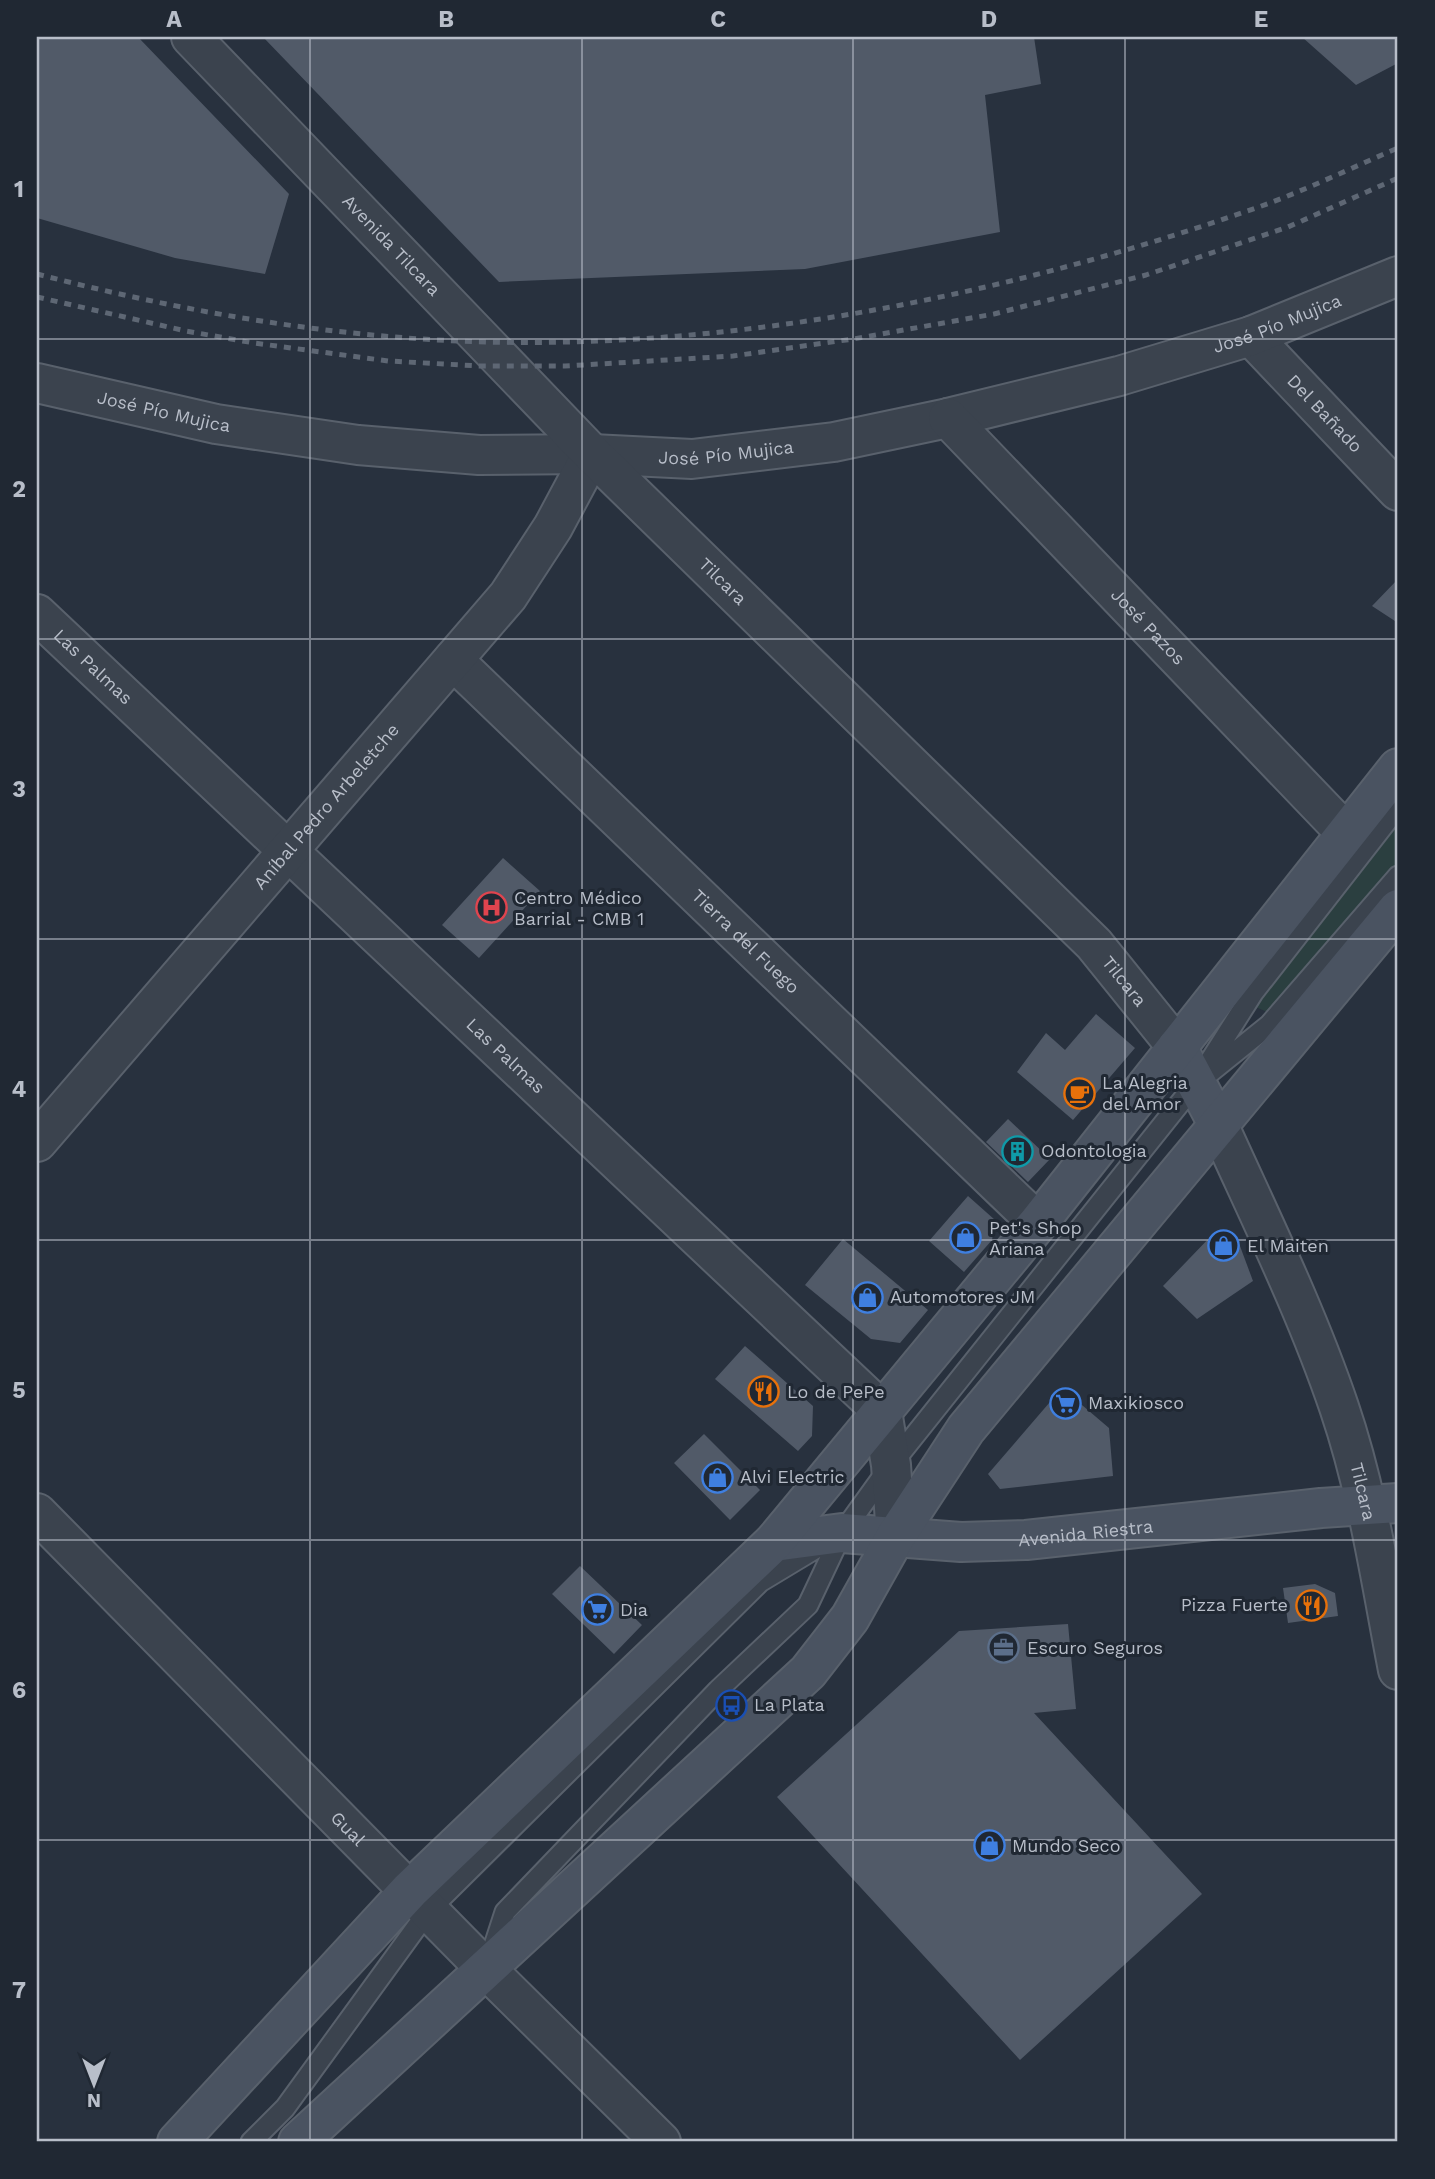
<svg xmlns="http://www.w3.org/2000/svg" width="1435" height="2179" font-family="'Work Sans',sans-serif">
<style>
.green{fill:#2b3f40}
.building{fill:#515a68}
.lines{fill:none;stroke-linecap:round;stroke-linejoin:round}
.service-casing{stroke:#59616c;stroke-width:23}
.minor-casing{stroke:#59616c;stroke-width:42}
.tertiary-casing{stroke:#59616c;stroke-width:42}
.secondary-casing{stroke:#59616c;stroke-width:42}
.service{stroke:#3b434e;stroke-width:19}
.minor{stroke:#3b434e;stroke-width:38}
.tertiary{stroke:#3b434e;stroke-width:38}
.secondary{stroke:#4a5361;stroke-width:38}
.rail{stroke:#5e6774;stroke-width:5;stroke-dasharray:7 7;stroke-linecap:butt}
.grid{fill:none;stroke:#b8bec9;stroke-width:2;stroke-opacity:0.55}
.labels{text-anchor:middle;stroke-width:6;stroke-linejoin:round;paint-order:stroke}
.street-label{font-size:18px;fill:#b8bec9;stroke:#202833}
.poi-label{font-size:18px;fill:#b8bec9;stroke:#202833;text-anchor:start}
.neatline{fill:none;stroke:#b8bec9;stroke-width:2.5}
.grid-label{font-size:23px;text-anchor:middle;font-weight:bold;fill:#b8bec9}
</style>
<rect width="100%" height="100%" fill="#28313e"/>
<path class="green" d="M1398,825V862L1267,1012L1256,1007Z"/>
<path class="building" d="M37,37H138L289,194L265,274L175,258L37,218Z
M263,37H1034L1041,84L985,95L1000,232L805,269L499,282Z
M1302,37H1398V63L1356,85Z
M1398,579V623L1372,606Z
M503,858L540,891L479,958L442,925Z
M1096,1014L1135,1048L1073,1120L1017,1072L1046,1033L1065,1050Z
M1008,1119L1050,1159L1028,1182L986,1142Z
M968,1196L995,1220L992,1240L964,1272L929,1241Z
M1213,1234L1237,1238L1253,1281L1197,1319L1163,1286Z
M843,1239L928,1310L900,1343L871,1339L805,1285Z
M745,1346L813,1406L812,1436L798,1451L715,1379Z
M1062,1388L1109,1428L1113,1476L1000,1489L988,1474Z
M704,1434L760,1490L730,1520L674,1463Z
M580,1566L642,1625L614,1654L552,1594Z
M1315,1584L1335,1593L1338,1616L1288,1623L1283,1588Z
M1068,1624L1076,1709L1034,1713L1202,1894L1020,2060L777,1797L959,1631Z"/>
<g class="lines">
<defs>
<path id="service" d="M1208,1074L1269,1025L1398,876
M491,1955L505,1912L718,1690L808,1605L842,1533L891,1465L1196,1083L1253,993L1398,807
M251,2142L285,2108L429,1910L760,1582L823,1544"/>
<g id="minor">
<path id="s1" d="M1251,336L1398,491"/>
<path id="s2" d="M37,383L216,424L358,445L479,455L592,454L692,459L834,442L948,418L1119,376L1251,336L1398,276"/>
<path id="s3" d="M948,418L1346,833"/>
<path id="s4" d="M37,614L882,1411L891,1465L896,1536"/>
<path id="s5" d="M453,660L1038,1223"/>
<path id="s6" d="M1218,1124C1260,1217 1306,1310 1339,1407C1368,1492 1381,1582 1398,1670"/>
<path id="s7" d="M37,1142L508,596L553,527L592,454"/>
<path id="s8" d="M37,1513L486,1969L661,2142"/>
</g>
<g id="tertiary">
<path id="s9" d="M191,37L592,454L1094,944L1177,1047"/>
</g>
<g id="secondary">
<path d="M1177,1047L1218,1124"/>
<path id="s10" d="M774,1542L842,1533L961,1542L1026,1540L1321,1508L1398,1503"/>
<path d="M177,2142L410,1890L774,1542L1038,1223L1398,768"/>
<path d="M298,2142L808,1672L850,1618L896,1536L966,1429L1398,909"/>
</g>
</defs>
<use href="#service" class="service-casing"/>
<use href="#minor" class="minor-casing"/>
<use href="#tertiary" class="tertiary-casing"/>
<use href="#secondary" class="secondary-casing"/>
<use href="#service" class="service"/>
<use href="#minor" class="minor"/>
<use href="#tertiary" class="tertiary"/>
<use href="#secondary" class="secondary"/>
<path class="rail" d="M37,274C184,312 334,338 486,342C748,348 1010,294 1256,208C1304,191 1351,168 1398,148
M37,297L186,331L254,343L388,361L481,366H565L733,356L853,339L994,314L1146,275L1288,227L1398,178"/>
</g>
<path class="grid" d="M310,37V2142M582,37V2142M853,37V2142M1125,37V2142M37,339H1398M37,639H1398M37,939H1398M37,1240H1398M37,1540H1398M37,1840H1398"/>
<defs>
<symbol id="hospital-ring" viewBox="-11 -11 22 22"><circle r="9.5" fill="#202833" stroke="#e0444e" stroke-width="1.5"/><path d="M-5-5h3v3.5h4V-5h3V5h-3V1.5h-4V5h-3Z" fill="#e0444e"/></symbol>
<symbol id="cafe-ring" viewBox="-11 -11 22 22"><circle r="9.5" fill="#202833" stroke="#e8710a" stroke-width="1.5"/><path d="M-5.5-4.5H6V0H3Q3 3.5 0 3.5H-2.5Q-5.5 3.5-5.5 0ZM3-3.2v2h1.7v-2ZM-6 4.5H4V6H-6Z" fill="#e8710a"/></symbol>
<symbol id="building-ring" viewBox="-11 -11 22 22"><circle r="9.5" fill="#202833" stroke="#0f9aa8" stroke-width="1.5"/><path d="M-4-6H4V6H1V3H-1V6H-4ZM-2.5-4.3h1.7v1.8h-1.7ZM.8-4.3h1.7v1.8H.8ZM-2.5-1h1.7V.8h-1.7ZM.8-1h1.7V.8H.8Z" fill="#0f9aa8"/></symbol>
<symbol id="shop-ring" viewBox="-11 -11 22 22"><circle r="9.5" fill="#202833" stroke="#3f7fe0" stroke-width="1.5"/><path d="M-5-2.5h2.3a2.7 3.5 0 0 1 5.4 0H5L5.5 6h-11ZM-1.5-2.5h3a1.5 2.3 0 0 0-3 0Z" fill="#3f7fe0"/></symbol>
<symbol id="restaurant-ring" viewBox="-11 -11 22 22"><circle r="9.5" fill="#202833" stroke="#e8710a" stroke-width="1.5"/><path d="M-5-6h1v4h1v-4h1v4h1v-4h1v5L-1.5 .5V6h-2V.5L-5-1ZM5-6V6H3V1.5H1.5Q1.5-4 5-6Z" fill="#e8710a"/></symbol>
<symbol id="supermarket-ring" viewBox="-11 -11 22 22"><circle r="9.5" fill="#202833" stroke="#3f7fe0" stroke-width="1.5"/><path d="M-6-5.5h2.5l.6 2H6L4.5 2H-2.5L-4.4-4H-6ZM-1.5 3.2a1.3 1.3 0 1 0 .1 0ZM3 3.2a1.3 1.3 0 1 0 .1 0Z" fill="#3f7fe0"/></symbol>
<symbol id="office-ring" viewBox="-11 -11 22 22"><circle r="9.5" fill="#202833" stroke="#5c6f8a" stroke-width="1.5"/><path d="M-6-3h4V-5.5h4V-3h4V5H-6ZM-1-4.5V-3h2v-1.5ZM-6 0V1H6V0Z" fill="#5c6f8a"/></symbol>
<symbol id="bus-ring" viewBox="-11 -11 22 22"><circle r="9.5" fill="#202833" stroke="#1a4fb4" stroke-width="1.5"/><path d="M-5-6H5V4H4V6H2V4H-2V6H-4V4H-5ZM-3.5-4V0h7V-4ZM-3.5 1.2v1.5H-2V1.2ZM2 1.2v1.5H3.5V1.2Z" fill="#1a4fb4"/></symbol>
</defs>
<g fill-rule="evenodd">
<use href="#hospital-ring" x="474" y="890" width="35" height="35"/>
<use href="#cafe-ring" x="1062" y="1076" width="35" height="35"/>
<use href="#building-ring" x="1000" y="1134" width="35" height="35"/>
<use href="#shop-ring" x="948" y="1220" width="35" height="35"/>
<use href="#shop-ring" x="1206" y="1228" width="35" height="35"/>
<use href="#shop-ring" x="850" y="1280" width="35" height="35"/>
<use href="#restaurant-ring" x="746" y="1374" width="35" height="35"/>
<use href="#supermarket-ring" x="1048" y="1386" width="35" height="35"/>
<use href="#shop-ring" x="700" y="1460" width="35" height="35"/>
<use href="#restaurant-ring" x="1294" y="1588" width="35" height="35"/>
<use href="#supermarket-ring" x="580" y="1592" width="35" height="35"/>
<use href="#office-ring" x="986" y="1630" width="35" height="35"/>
<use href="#bus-ring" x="714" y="1688" width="35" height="35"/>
<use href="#shop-ring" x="972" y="1828" width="35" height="35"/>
</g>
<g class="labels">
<g class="street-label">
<text dy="6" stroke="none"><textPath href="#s9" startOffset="289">Avenida Tilcara</textPath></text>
<text dy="6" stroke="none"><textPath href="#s2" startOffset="1264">José Pío Mujica</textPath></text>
<text dy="6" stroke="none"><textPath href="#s2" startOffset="130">José Pío Mujica</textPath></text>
<text dy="6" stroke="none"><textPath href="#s1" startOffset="107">Del Bañado</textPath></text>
<text dy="6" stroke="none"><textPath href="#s2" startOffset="696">José Pío Mujica</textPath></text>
<text dy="6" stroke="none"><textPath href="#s9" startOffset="761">Tilcara</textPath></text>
<text dy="6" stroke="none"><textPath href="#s3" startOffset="289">José Pazos</textPath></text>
<text dy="6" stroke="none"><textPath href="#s4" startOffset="77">Las Palmas</textPath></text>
<text dy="6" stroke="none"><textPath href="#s7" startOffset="443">Aníbal Pedro Arbeletche</textPath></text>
<text dy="6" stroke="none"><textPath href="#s5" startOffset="406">Tierra del Fuego</textPath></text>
<text dy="6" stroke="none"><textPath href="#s9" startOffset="1328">Tilcara</textPath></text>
<text dy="6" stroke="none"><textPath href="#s4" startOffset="644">Las Palmas</textPath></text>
<text dy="6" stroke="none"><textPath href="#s6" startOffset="396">Tilcara</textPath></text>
<text dy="6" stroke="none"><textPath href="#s10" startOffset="313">Avenida Riestra</textPath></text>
<text dy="6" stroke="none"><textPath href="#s8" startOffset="443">Gual</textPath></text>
</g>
<g class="poi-label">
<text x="514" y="904">Centro Médico<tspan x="514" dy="21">Barrial - CMB 1</tspan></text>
<text x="1102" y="1089">La Alegria<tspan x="1102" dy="21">del Amor</tspan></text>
<text x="1041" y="1157">Odontologia</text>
<text x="989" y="1234">Pet's Shop<tspan x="989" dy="21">Ariana</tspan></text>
<text x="1247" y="1252">El Maiten</text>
<text x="890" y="1303">Automotores JM</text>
<text x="787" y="1398">Lo de PePe</text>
<text x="1088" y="1409">Maxikiosco</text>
<text x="740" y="1483">Alvi Electric</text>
<text x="1288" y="1611" text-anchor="end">Pizza Fuerte</text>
<text x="620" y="1616">Dia</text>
<text x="1027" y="1654">Escuro Seguros</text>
<text x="754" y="1711">La Plata</text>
<text x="1012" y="1852">Mundo Seco</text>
</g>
</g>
<rect width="1435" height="2179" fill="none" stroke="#202833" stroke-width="77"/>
<g transform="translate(94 2084) rotate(180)" stroke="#202833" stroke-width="5" paint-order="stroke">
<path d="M0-5L12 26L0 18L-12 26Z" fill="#b8bec9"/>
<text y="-10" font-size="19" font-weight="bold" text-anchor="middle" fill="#b8bec9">N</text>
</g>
<rect x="38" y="38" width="1358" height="2102" class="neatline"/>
<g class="grid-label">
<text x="174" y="27">A</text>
<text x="446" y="27">B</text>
<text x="718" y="27">C</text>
<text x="989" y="27">D</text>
<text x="1261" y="27">E</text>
<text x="19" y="197">1</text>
<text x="19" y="497">2</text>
<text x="19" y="797">3</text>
<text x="19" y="1097">4</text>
<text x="19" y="1398">5</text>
<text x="19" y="1698">6</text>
<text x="19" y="1998">7</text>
</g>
</svg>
